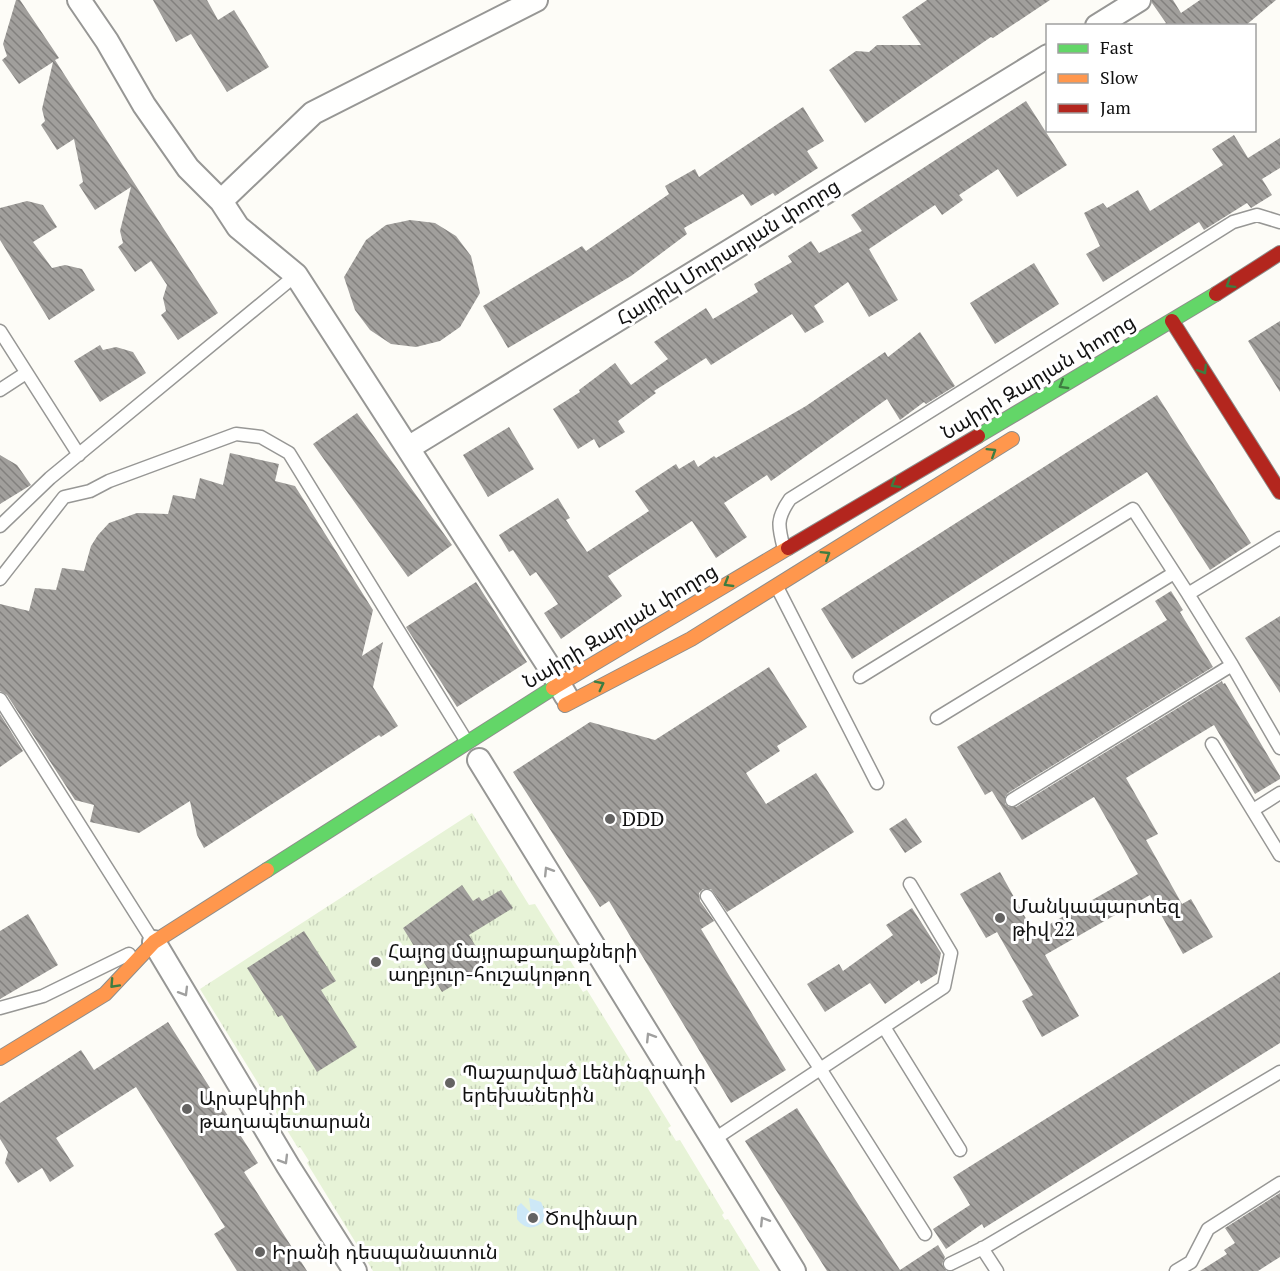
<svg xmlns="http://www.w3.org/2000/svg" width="1280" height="1271" font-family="'PT Serif','Noto Sans Armenian',serif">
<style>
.grass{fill:url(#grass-tufts)}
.water{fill:#cde8f7}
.building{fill:url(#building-back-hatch)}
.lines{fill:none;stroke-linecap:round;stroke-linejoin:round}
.lane-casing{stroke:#979795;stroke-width:15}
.street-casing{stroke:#979795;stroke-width:26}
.fast-casing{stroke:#8e8d8b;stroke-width:16}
.slow-casing{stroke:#8e8d8b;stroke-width:16}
.jam-casing{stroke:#8e8d8b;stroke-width:16}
.lane{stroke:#fffffe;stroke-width:12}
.street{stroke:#fffffe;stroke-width:22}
.fast{stroke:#63d668;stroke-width:14}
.slow{stroke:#ff974d;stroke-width:14}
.jam{stroke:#b3261e;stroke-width:14}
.oneway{stroke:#3e7d41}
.oneway2{stroke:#a0a09f}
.poi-dot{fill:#646362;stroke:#fff;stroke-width:2}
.labels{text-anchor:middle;stroke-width:6;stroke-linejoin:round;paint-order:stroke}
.street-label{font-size:20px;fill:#111;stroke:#fff}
.poi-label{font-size:20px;fill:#111;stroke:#fff;text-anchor:start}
</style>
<defs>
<pattern id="grass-tufts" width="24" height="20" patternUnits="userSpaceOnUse" patternTransform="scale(1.5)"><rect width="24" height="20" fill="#e7f3d7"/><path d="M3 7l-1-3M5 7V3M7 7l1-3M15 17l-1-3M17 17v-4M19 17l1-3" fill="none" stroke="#c5cfb8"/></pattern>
<pattern id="building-back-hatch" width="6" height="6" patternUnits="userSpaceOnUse" patternTransform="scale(1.5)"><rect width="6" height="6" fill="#a19f9c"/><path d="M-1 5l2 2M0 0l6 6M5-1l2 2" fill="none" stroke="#82807e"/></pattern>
</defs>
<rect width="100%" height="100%" fill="#fdfcf7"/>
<path class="grass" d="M472,813L529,905L535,904L581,978L576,981L583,992L587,990L671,1126L668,1128L676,1141L680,1140L724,1213L722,1215L725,1220L728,1219L760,1271H373L307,1163L309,1161L300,1147L298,1148L200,989Z"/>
<path class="water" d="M529,1198L541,1202L546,1213L545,1220C535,1230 525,1230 517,1219V1207L521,1203L531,1213Z"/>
<path class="building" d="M16,0H20L59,58L55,60L218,313L178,340L161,315L166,311L163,298L167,285L151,261L135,272L118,247L123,243L120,231L131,187L95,210L79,185L83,182L74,139L57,150L41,125L45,121L42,109L53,62L19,84L2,60L7,56L3,44Z
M153,0H207L218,20L234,10L269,67L227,92L191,34L176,42Z
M927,0H1050L993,38L991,37L865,123L829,70L856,51L869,52L877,45H921L902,17Z
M1152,0H1173L1181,13L1200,0H1276L1245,26H1163L1166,23L1152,3Z
M1026,101L1067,165L1017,197L998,169L959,195L963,200L942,215L935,205L869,249L898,300L869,317L848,282L814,306L824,322L805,333L792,314L711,365L706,358L654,391L656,393L618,421L625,432L599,448L594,439L578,449L553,409L580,392L579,390L615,363L631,385L668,359L654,342L706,308L713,319L758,292L754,284L792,262L788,256L811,241L819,253L862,231L851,215Z
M803,107L824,141L807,151L818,168L775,196L773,193L751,206L743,194L684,228L687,234L631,276L508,348L483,306L582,246L586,251L669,194L665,186L695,169L699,177Z
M1234,135L1248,158L1280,138V168L1262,179L1272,195L1251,208L1247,203L1204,230L1199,222L1103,282L1086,254L1100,246L1084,213L1103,203L1107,208L1138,190L1150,211L1223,165L1212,149Z
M27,201L43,205L57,227L33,242L52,268L65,265L82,269L95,290L49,320L0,240V208Z
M410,220L435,223L456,236L471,256L480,293L460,327L440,341L416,347L391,344L370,330L355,310L344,277L366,240L386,225Z
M1034,263L1059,304L995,344L970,303Z
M1280,321V392L1248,341Z
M920,332L955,386L926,404L924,402L900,420L887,399L771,481L767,475L724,503L747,537L716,558L692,521L608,576L622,596L561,639L544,613L558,604L536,572L530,576L513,550L509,552L499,535L558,498L570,518L566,520L587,552L649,511L635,491L676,464L679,469L694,460L698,467L714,456L716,458L806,406L885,352L888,357Z
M100,345L103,350L116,347L133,352L146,373L100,402L74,361Z
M1157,395L1251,543L1210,570L1147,472L852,659L821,609Z
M357,413L452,545L408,577L313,444Z
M509,427L534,469L488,497L463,455Z
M230,453L279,464L275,481L295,486L373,610L362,656L383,642L373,687L398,726L381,737L379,735L204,848L197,835L190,801L139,833L90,822L94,805L75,800L7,695L0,691V604L29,611L35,588L56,590L62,568L84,571L91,546L98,535L109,523L137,513L168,514L173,495L195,499L200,478L223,485Z
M0,455L17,465L31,485L0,504Z
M476,582L527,662L457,707L406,627Z
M1171,591L1183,610L1180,612L1213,667L1008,793L1005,797V804L1009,807H1016L1222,681L1223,684L1225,683L1280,776V779L1255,794L1214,725L1126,778L1158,834L1146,840L1182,904L1191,899L1213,937L1183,954L1150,895L1045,955L1079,1016L1042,1037L1022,1001L1033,995L997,932L986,938L960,894L1000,872L1034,933L1138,874L1094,797L1022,840L992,791L985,795L957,747L1167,620L1155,601Z
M1280,616V693L1245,638Z
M769,667L807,727L777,746L780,751L746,773L766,804L816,773L854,832L727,912L711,889H703L699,893L700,901L714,921L701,929L786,1070L731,1103L609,901L600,907L513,772L590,722L655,740Z
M0,714L23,751L0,767Z
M906,818L922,842L905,853L889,829Z
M462,885L473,901L479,897L482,901L501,890L513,908L469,935L487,965L442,992L403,928Z
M912,908L941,953L937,974L921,984L919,980L885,1004L870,983L825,1012L807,984L839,964L843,971L893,935L886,925Z
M28,914L58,965L0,999V931Z
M304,931L336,981L321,990L357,1047L317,1072L282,1015L278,1017L247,968Z
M1280,972V1043L984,1228L982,1224L946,1249L933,1229L970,1205L953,1177Z
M168,1022L258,1163L244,1172L307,1271H237L214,1234L225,1227L136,1087L56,1138L74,1166L50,1182L42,1168L18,1183L5,1163L8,1152L0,1139V1103L81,1050L94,1070Z
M797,1108L900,1270L938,1245L945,1257L942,1264L946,1271H827L745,1141Z
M1280,1193V1257L1258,1271H1200L1227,1254L1224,1250L1235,1243L1225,1228Z"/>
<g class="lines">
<defs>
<path id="lane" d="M0,331L79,455
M0,390L26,373
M0,526L50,478L296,275
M784,549C778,526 776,519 790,499L1233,222L1257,215L1280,222
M0,579L64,497L90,491L109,481L236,434L261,437L289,453L467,742
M777,587L877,783
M1232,665L1280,748
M860,677L1133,509L1188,594L1280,538
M0,699L153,941
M937,718L1174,573
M1212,744L1280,855
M1012,800L1232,665L1188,594
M1253,810L1280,793
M707,896L821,1070L925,1234
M0,1008L43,996L129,954
M884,1027L960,1150
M713,1140L944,987L951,953L910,884
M950,1264L985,1247
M997,1271L982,1248L985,1247L1280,1072
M1176,1271L1191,1262L1208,1229L1280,1183"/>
<path id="street" d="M79,0L107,41L144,105L188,168L221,201L238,227L296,275L546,662L566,696
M1097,26L1139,0
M221,201L313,113L536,0
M408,448L1048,56
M479,760L794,1271
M154,942L288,1166L355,1271"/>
<path id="fast" d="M978,436L1216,294
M267,870L553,688"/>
<path id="slow" d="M553,688L788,548
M565,705L691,639L1012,439
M0,1058L105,994L154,942L267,870"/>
<path id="jam" d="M1216,294L1280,253
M1172,321L1280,492
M788,548L978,436"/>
</defs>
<use href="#lane" class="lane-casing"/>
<use href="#street" class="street-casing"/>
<use href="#fast" class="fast-casing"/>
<use href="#slow" class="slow-casing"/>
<use href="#jam" class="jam-casing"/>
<use href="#lane" class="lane"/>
<use href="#street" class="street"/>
<use href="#fast" class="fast"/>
<use href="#slow" class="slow"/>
<use href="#jam" class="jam"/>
</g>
<defs><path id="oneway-chevron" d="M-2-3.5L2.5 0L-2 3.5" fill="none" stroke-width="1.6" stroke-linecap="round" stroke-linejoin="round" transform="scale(1.5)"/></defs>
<g class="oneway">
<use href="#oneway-chevron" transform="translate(1230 284) rotate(148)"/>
<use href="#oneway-chevron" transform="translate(1203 370) rotate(58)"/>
<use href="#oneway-chevron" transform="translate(1063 385) rotate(149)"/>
<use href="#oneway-chevron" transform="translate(992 452) rotate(-32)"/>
<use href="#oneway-chevron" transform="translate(895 484) rotate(149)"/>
<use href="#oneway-chevron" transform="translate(826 555) rotate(-32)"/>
<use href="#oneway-chevron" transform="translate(728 583) rotate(149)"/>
<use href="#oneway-chevron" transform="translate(600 685) rotate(-27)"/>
<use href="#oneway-chevron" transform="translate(114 984) rotate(133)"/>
</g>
<g class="oneway2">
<use href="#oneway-chevron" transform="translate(548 871) rotate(-122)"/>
<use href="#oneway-chevron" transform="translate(184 992) rotate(59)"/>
<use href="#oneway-chevron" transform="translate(650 1037) rotate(-122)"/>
<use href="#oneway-chevron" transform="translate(284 1160) rotate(59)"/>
<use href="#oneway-chevron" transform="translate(764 1221) rotate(-122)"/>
</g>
<g class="poi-dot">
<circle cx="610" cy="819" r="6"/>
<circle cx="1000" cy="918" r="6"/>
<circle cx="376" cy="962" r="6"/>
<circle cx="450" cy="1083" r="6"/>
<circle cx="187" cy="1109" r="6"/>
<circle cx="533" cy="1218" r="6"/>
<circle cx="260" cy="1252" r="6"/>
</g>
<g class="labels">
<g class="street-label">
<text transform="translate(728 252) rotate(-32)" y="7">Հայրիկ Մուրադյան փողոց</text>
<text transform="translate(1038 377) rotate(-31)" y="7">Նաիրի Զարյան փողոց</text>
<text transform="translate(620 626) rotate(-31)" y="7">Նաիրի Զարյան փողոց</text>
</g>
<g class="poi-label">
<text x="622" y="826">DDD</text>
<text x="1012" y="913">Մանկապարտեզ<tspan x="1012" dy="23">թիվ 22</tspan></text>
<text x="388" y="958">Հայոց մայրաքաղաքների<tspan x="388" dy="23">աղբյուր-հուշակոթող</tspan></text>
<text x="462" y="1079">Պաշարված Լենինգրադի<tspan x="462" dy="23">երեխաներին</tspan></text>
<text x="199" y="1105">Արաբկիրի<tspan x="199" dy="23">թաղապետարան</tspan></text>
<text x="545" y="1225">Ծովինար</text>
<text x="272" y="1259">Իրանի դեսպանատուն</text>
</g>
</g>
<rect x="1046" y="24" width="210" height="108" fill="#ffffff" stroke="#a0a0a0" stroke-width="1.5"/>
<rect x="1058" y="44" width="30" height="9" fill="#63d668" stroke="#a0a0a0" stroke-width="1.5"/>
<text x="1100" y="54" font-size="18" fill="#111111">Fast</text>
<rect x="1058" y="74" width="30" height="9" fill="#ff974d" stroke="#a0a0a0" stroke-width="1.5"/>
<text x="1100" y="84" font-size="18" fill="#111111">Slow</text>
<rect x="1058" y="104" width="30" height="9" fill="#b3261e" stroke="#a0a0a0" stroke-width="1.5"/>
<text x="1100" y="114" font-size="18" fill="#111111">Jam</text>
</svg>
